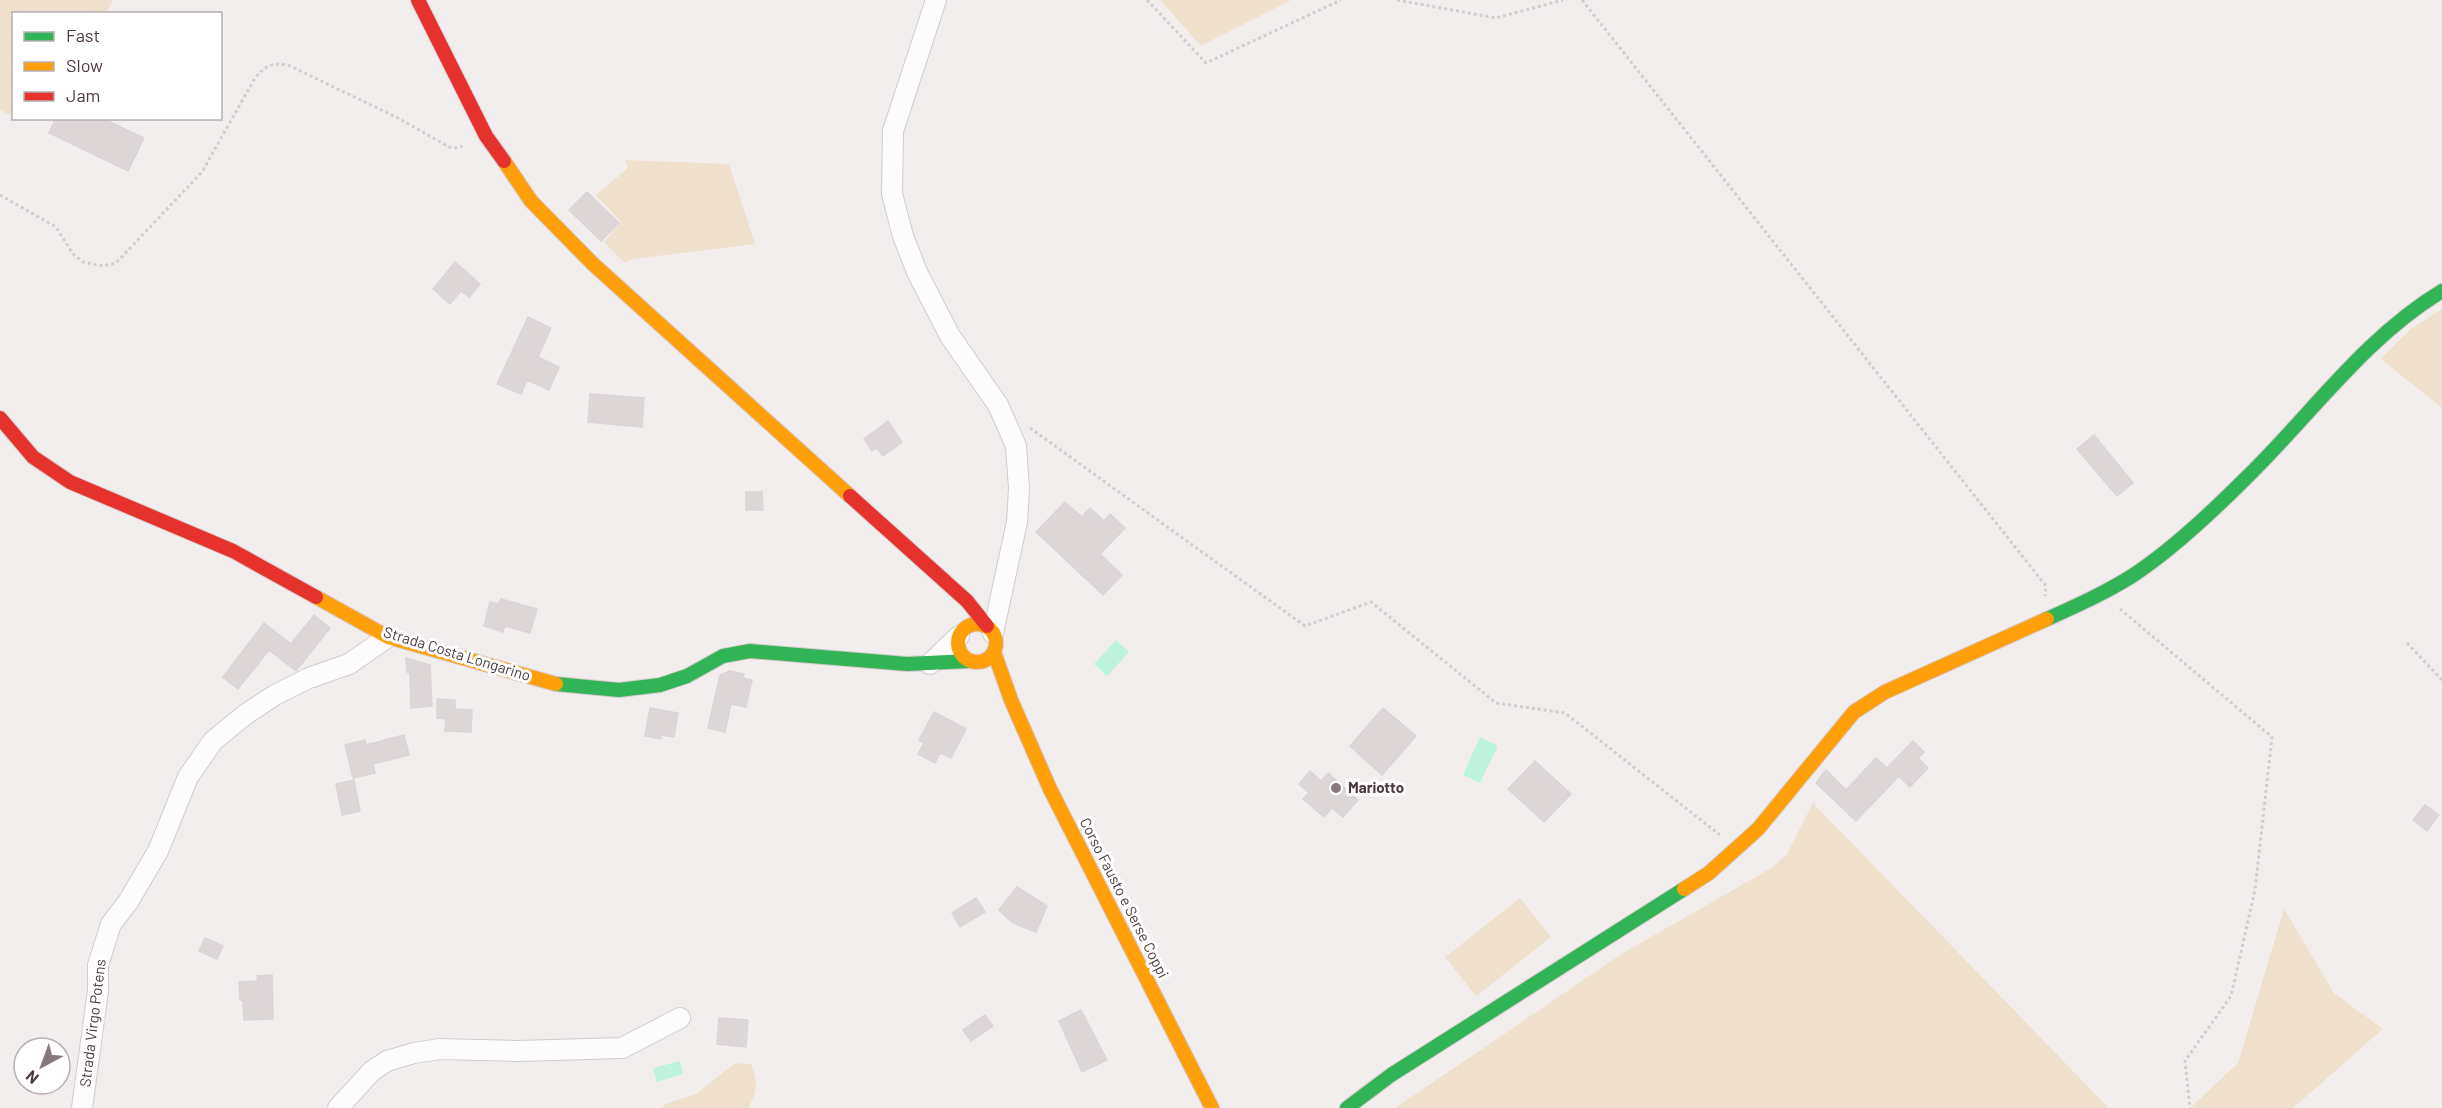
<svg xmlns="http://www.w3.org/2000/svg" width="2442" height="1108" font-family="Barlow,sans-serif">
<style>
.green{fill:#efe0cd}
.water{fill:#bcf3da}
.building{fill:#ddd6d7;stroke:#dcd3d5;stroke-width:1.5}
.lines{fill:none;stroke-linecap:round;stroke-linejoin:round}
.street-casing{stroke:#d2cbcc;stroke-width:22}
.fast-casing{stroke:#d8c9ca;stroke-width:16}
.slow-casing{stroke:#d8c9ca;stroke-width:16}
.jam-casing{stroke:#d8c9ca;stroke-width:16}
.path{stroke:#d3cccd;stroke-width:3;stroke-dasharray:3 3;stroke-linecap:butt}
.street{stroke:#fdfcfc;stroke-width:20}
.fast{stroke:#30b455;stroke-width:14}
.slow{stroke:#ff9f0a;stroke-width:14}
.jam{stroke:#e5322d;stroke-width:14}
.poi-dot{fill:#86787b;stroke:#fff;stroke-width:2}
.labels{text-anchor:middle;stroke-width:6;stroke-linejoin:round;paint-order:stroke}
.street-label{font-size:15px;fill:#4c383d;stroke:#fff}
.poi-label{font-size:15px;font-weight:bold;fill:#4c383d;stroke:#fff;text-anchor:start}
</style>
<rect width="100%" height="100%" fill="#f3eeee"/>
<path class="green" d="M0,0H113L106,13L14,14V108L10,115L0,110Z
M1160,0H1291L1201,46Z
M625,160L729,164L755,244L633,259L625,263L604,242L621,222L596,195L628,168Z
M2442,309V408L2381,359L2412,328Z
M1813,803L2109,1108H1395L1623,953L1773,867L1787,854Z
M1520,898L1551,937L1476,996L1445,957Z
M2284,909L2334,993L2383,1029L2293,1108H2190L2238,1063Z
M735,1063L751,1064C758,1081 758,1092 748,1108H661L666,1104L696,1094Z"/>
<path class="water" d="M1116,640L1129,652L1107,676L1094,664Z
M1480,737L1498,746L1480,783L1463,775Z
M680,1061L683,1074L657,1082L653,1068Z"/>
<path class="building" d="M56,118H102L144,138L128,171L49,133Z
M587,192L619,223L601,241L569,210Z
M455,262L480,284L469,297L461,291L450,304L433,289Z
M528,317L551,328L538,357L559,367L549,390L527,380L521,394L497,384Z
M590,394L644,398L642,427L588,422Z
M888,421L902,442L883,456L876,448L872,451L864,439Z
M2094,435L2133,483L2117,496L2077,449Z
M746,492H762L763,510H746Z
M1065,502L1082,517L1090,508L1104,521L1110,514L1125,528L1100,554L1122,575L1103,595L1036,532Z
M501,599L537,609L530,633L505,626L503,632L484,626L490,602L499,604Z
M314,615L330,628L296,671L269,650L238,689L223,677L264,623L291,644Z
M406,658L430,665L432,706L411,708L410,673L407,672Z
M730,671L744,674L743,678L752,680L746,707L731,704L725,732L708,728L720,675Z
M437,699L455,700V709L472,710L471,732L445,731L446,719L437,718Z
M650,708L678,713L674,737L661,735V739L645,736Z
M1383,708L1416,736L1382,775L1350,746Z
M934,712L966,729L951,758L940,753L935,763L918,754L924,743L919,740Z
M404,735L409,755L373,764L375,773L353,778L345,745L365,740L366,745Z
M1913,741L1924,752L1918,758L1928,768L1910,787L1899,776L1856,821L1816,783L1826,770L1846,790L1876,758L1887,768Z
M1535,761L1571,794L1544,822L1508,789Z
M1310,771L1321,781L1328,773L1358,800L1343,817L1332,808L1324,817L1303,799L1309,793L1299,784Z
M354,780L360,811L342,815L336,784Z
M2425,805L2439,815L2427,831L2413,820Z
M1017,887L1047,906L1036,932L1013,923L999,910Z
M976,898L985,912L960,927L952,913Z
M205,938L223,946L217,959L199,951Z
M272,975L273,1019L244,1020L243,1000H240L239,982L258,981L257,976Z
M1081,1010L1107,1060L1082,1072L1059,1021Z
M985,1015L993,1026L971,1041L963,1030Z
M719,1018L748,1020L746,1047L717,1044Z"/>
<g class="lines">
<defs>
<path id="street" d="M936,0L893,131L892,194L903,236L917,272L950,336L998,405L1016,446L1019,488L1017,522L993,633
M930,664L959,636
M82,1108L98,991V965L111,924L128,902L158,851L188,777L213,741L246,714L275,695L309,678L349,664L388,637
M338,1108L372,1071L387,1061L414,1053L440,1049L518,1051L622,1048L680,1018"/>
<path id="fast" d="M2047,619C2076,606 2105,593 2132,576C2172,550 2212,512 2246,478C2310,416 2364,338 2442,291
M556,684L619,690L660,685L687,676L723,656L750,651L907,664L969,661
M1347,1108L1391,1075L1684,889"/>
<path id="slow" d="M504,161L531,201L593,264L850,496
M316,597L388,637L556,684
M958 643a19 19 0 1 1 38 0a19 19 0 1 1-38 0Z
M994,652L1011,700L1050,789L1212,1108
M1684,889L1709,873L1758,829L1854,712L1885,692L2047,619"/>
<path id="jam" d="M418,0L486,136L504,161
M0,418L33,457L70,482L233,551L316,597
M850,496L967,601L987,626"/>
</defs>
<use href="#street" class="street-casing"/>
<use href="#fast" class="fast-casing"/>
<use href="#slow" class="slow-casing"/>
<use href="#jam" class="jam-casing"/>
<path class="path" d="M1147,0L1206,63L1341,0
M1397,0L1496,18L1563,0
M1582,0L2046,586L2045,596
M0,195L56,227L73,254L83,262L103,266L116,263L202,172L255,78C265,66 272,62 288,65L398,118L449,147L458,148L465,145
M1030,428L1305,626L1371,602L1496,703L1565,713L1720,835
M2120,609L2272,737L2255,890L2231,996L2185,1061L2190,1108
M2407,643L2442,680"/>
<use href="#street" class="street"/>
<use href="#fast" class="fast"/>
<use href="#slow" class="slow"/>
<use href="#jam" class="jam"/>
</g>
<circle class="poi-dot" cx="1336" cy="788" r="6"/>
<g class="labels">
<g class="street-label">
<text transform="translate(457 654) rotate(17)" y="5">Strada Costa Longarino</text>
<text transform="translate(1124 898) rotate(63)" y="5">Corso Fausto e Serse Coppi</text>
<text transform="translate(93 1023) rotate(-83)" y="5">Strada Virgo Potens</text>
</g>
<g class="poi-label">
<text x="1348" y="793">Mariotto</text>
</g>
</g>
<rect x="12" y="12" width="210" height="108" fill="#ffffff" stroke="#b7afb1" stroke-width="1.5"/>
<rect x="24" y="32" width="30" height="9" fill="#30b455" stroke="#b7afb1" stroke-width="1.5"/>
<text x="66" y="42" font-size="18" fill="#4c383d">Fast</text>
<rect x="24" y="62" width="30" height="9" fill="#ff9f0a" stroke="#b7afb1" stroke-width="1.5"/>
<text x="66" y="72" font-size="18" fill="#4c383d">Slow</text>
<rect x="24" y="92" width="30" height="9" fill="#e5322d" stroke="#b7afb1" stroke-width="1.5"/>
<text x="66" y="102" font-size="18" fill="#4c383d">Jam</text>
<g transform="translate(42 1066) rotate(221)"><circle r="28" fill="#ffffff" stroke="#b7afb1" stroke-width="1.5"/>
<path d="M0-4.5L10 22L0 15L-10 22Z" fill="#86787b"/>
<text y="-9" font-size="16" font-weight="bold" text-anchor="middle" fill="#4c383d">N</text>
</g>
</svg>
